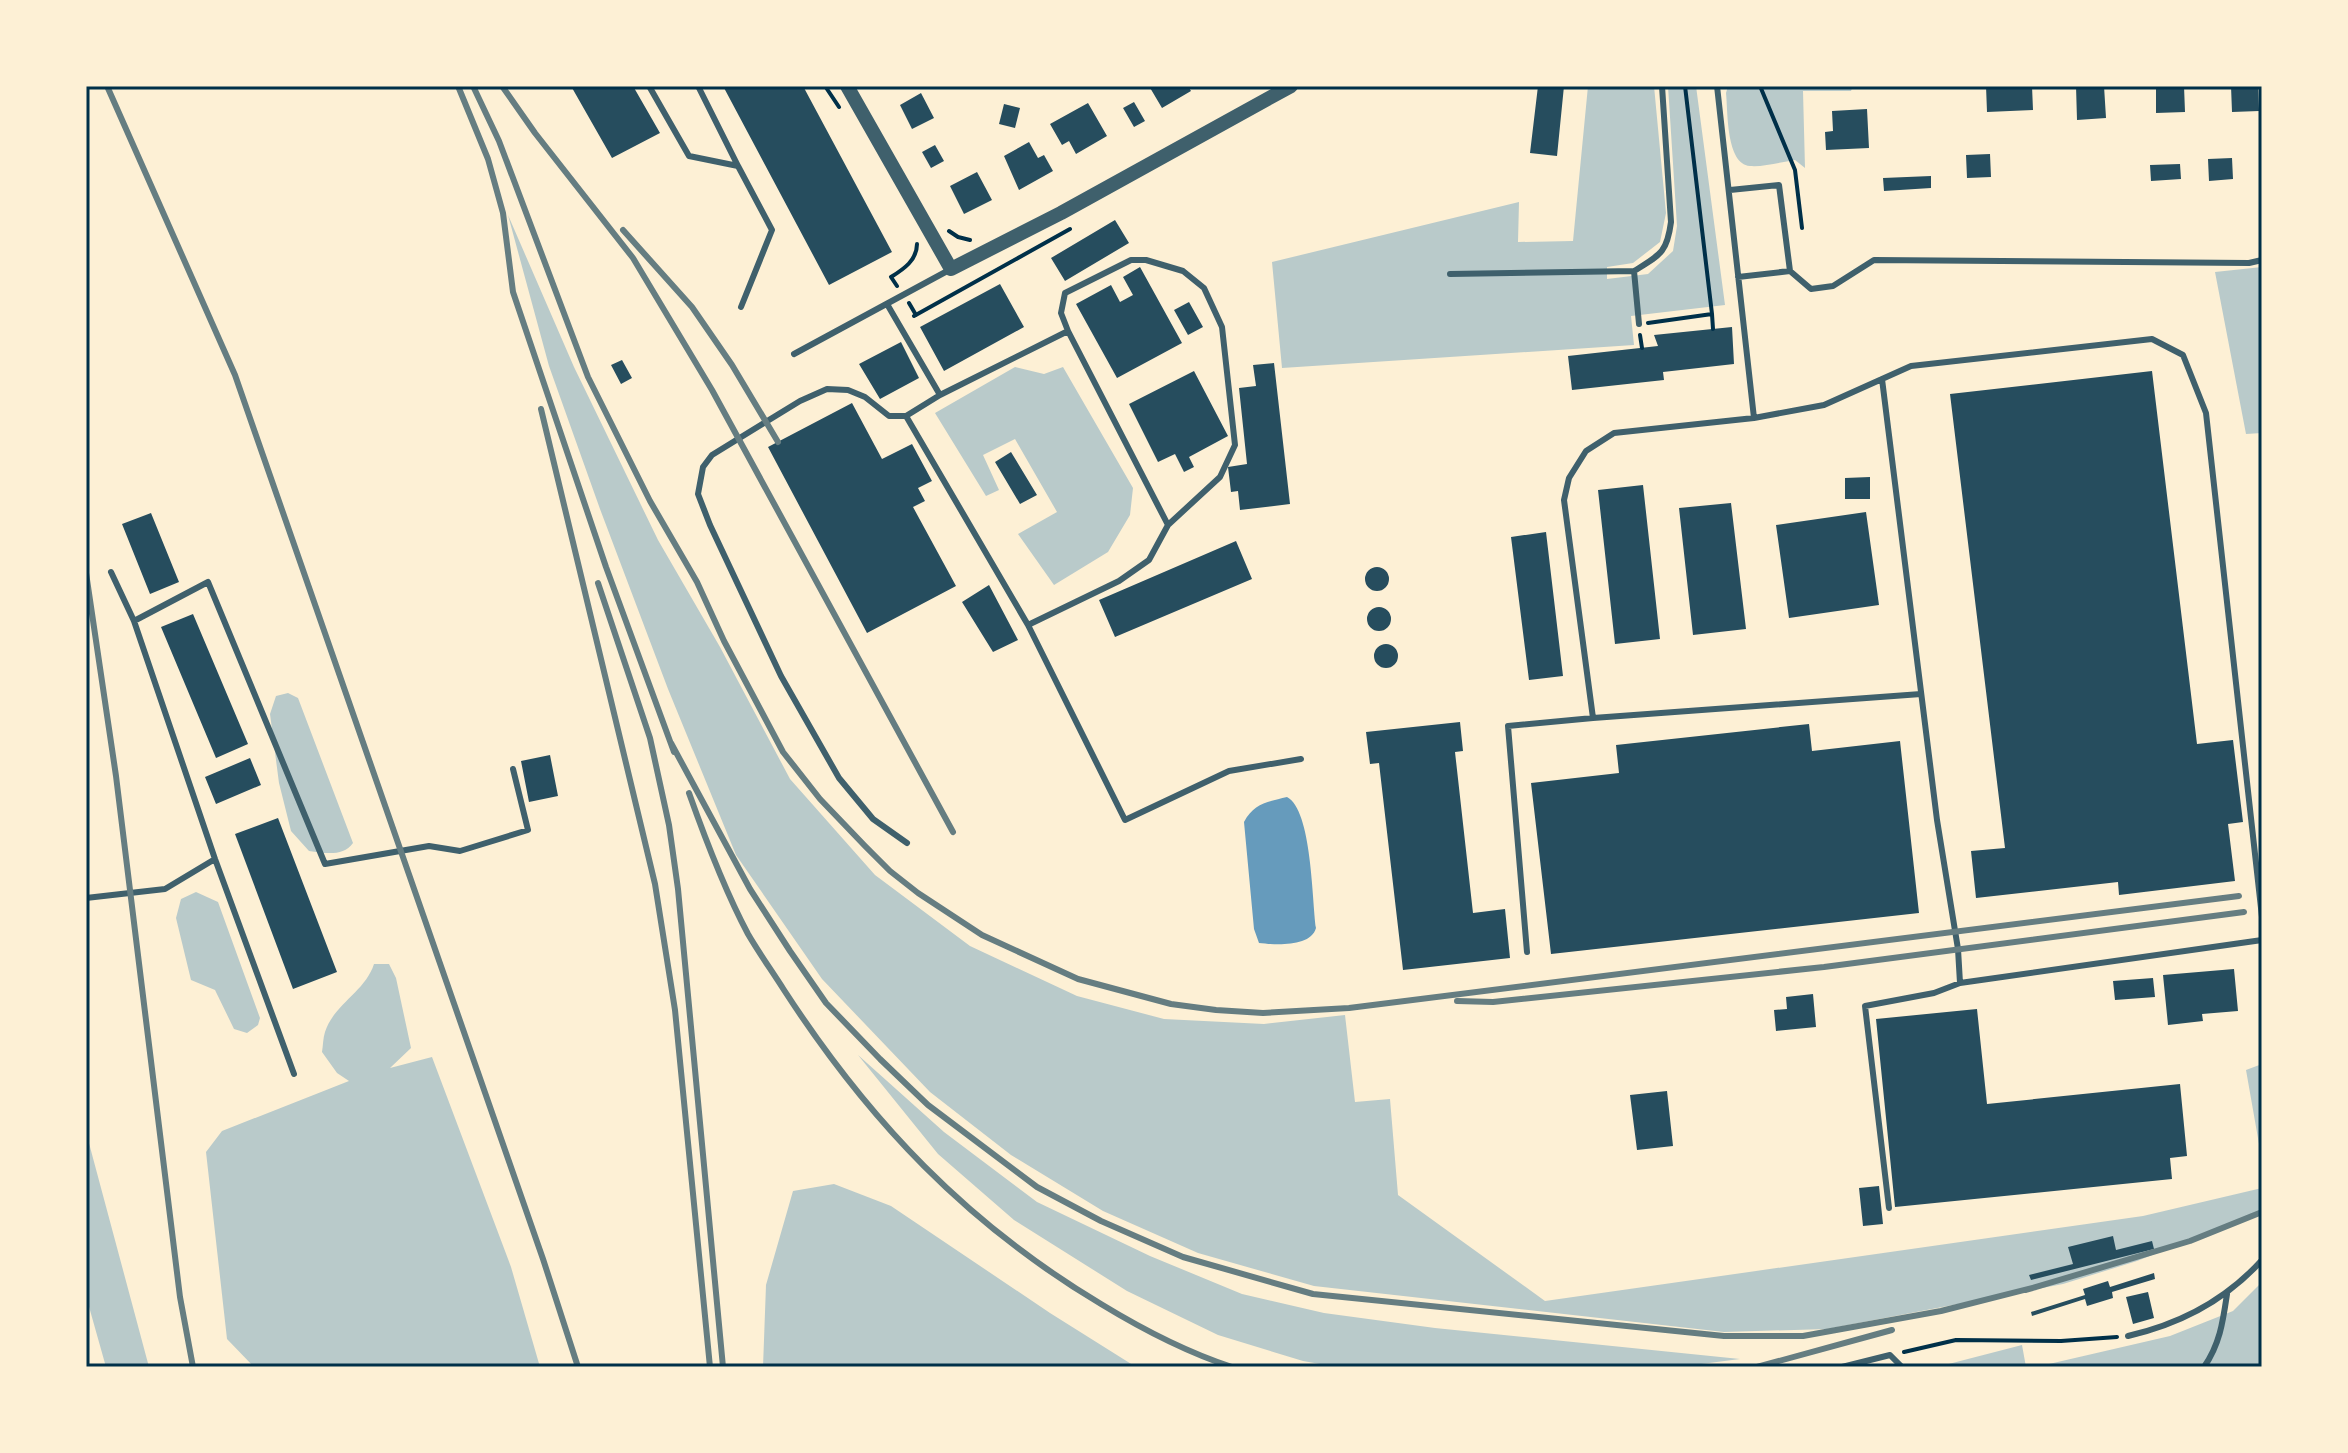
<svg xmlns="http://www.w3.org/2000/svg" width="2348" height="1453" font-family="Mulish,sans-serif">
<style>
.green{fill:#b9caca}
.water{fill:#669bbc}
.building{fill:#264d5e}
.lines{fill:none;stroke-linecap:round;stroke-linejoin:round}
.path{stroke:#003049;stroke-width:4}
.service{stroke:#3f606c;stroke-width:6}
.tertiary{stroke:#3f606c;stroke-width:14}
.rail{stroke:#657d81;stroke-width:6}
.neatline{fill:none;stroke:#003049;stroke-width:3}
</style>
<rect width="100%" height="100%" fill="#fdf0d5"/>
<path class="green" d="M1588,86H1654L1666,213L1660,242L1633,263L1607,267V279L1648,274L1673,251L1677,226L1668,86H1696L1725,305L1631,316L1634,345L1282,368L1272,262L1519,202L1518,242L1573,241Z
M1728,86H1853L1851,91H1803L1805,168L1795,160C1781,162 1764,167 1750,166C1726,164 1728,112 1726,93Z
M508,215L574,367L658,540L720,647L790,779L875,875L970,946L1077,996L1164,1019L1264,1024L1345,1015L1355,1102L1390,1099L1398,1195L1545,1301L2143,1216L2262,1188V1212L2137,1261L2063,1284L1827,1329L1724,1332L1314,1286L1198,1253L1103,1211L1011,1155L930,1092L822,979L736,855L668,689L600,509L549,366Z
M2262,267V433L2246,434L2215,272Z
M1015,367L1044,374L1063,367L1133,488L1130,515L1108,552L1054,585L1018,534L1057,512L1015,439L983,455L999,490L986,496L935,413Z
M288,693L298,698L353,843C343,857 325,853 309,851L291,831L279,783L270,714L276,696Z
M196,892L218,902L260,1018L258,1025L247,1033L234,1029L215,990L191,980L176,918L181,899Z
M374,964H389L396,978L411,1048L390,1068L432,1057L511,1267L540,1367H254L227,1339L206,1152L222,1131L349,1081L337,1073L322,1052C323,1046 323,1038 325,1032C334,1004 365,992 374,964Z
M858,1055L944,1132L1037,1202L1150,1256L1242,1294L1324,1313L1435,1328L1740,1359L1678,1367H1337L1303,1361L1218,1335L1127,1291L1014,1220L938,1154Z
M2262,1064V1161L2246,1070Z
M86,1132L149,1367H106L86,1296Z
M834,1184L891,1206L1050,1313L1136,1367H763L766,1285L793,1191Z
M2262,1282V1367H2036L2170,1336L2233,1311Z
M2022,1345L2026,1367H1937Z"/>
<path class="water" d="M1287,797C1312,810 1312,900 1316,928C1311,947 1276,945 1259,943L1254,929L1244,822C1254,803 1267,802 1287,797Z"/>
<path class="building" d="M571,86H633L660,133L612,158Z
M723,86H803L892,252L829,285Z
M1149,86H1188L1191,91L1162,108Z
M1538,86H1564L1557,156L1530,153Z
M1986,86H2032L2033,110L1987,112Z
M2076,86H2104L2106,118L2077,120Z
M2156,86H2184L2185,112L2156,113Z
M2231,86H2258L2259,111L2232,112Z
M921,93L934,118L912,129L900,105Z
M1134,102L1145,121L1134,127L1123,108Z
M1088,103L1107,136L1076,154L1069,141L1062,145L1050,124Z
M1004,104L1020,108L1015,128L999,124Z
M1867,109L1869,148L1826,150L1825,132L1833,131L1832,111Z
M1029,142L1038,158L1044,155L1053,171L1019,190L1004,156Z
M935,145L944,161L931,168L922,152Z
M1990,154L1991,177L1967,178L1966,155Z
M2232,158L2233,179L2209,181L2208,159Z
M2180,164L2181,179L2151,181L2150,165Z
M977,172L992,200L964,214L950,186Z
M1931,176V188L1884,191L1883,178Z
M1115,220L1129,243L1065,281L1051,258Z
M1140,267L1182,343L1117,378L1076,304L1111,285L1120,302L1133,295L1123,277Z
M1000,284L1024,327L944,371L920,327Z
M1189,302L1203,327L1188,335L1174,310Z
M1732,327L1734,364L1663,372L1664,380L1572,390L1568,356L1658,346L1654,335Z
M901,342L919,378L880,399L859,364Z
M622,360L632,378L621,384L611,365Z
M1274,363L1290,504L1240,510L1238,491L1231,492L1228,467L1247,464L1239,388L1256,386L1253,365Z
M1194,371L1228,436L1189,457L1194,467L1184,472L1175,454L1158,462L1129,404Z
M2152,371L2197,744L2233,740L2243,822L2228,824L2235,881L2119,895L2118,882L1976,898L1971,851L2005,848L1950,394Z
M852,403L882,459L912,444L932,481L918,488L925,501L913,507L956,586L867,633L768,447Z
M1011,452L1037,495L1020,504L995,462Z
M1870,477V499H1845V478Z
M1643,485L1660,639L1615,644L1598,490Z
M1731,503L1746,629L1693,635L1679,508Z
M1866,512L1879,605L1789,618L1776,525Z
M151,513L179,582L150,594L122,524Z
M1546,532L1563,676L1529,680L1511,537Z
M1236,541L1252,579L1115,637L1099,600Z
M1365 579a12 12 0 1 1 24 0a12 12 0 1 1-24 0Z
M989,585L1018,640L993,652L962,602Z
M1367 619a12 12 0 1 1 24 0a12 12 0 1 1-24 0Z
M193,614L248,744L216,758L161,627Z
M1374 656a12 12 0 1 1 24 0a12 12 0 1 1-24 0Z
M1460,722L1463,751L1455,752L1473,913L1505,909L1510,958L1403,970L1379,763L1370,764L1366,732Z
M1809,724L1812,751L1900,741L1919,913L1551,954L1531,783L1619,773L1616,745Z
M550,755L558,796L529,802L521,761Z
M250,758L261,785L216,804L205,777Z
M278,818L337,972L293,989L235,834Z
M2234,969L2238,1011L2202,1014L2203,1021L2168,1025L2163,975Z
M2153,978L2155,997L2115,1000L2113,981Z
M1813,994L1816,1027L1776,1031L1774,1010L1787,1009L1786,997Z
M1977,1009L1987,1104L2180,1084L2187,1156L2170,1158L2172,1179L1895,1207L1876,1019Z
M1667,1091L1673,1146L1637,1150L1630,1095Z
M1879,1186L1883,1224L1863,1226L1859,1188Z
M2113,1236L2116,1250L2152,1241L2154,1249L2031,1280L2029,1275L2073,1264L2068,1247Z
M2154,1273L2155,1279L2112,1292L2113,1298L2087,1306L2085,1299L2032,1316L2031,1312L2085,1295L2083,1289L2108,1281L2110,1287Z
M2148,1292L2154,1318L2133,1324L2126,1297Z"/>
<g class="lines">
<path class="path" d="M825,86L839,107
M1760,86L1795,170L1802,228
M949,231L958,237L970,240
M897,286L891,277C904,269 917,260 917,244
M909,303L916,315
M1712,314L1713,329
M914,316L1070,229
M1648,323L1712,314L1685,86
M1640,335L1642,348
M1904,1352L1956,1340L2061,1341L2117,1337"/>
<path class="service" d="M649,86L689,156L738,166L772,230L741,307
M698,86L738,166
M1717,86L1754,418L1824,405L1911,366L2152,339L2183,355L2206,413L2262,917
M1730,190L1779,185L1790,271L1738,277
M1790,271L1811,289L1833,286L1874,260L2249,263L2262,260
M1450,274L1634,271
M887,304L940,395L1068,331L1168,525L1149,560L1119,581L1028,625L906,416
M1639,324L1634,271C1660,255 1667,253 1671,222L1662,86
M1068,331L1061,313L1065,293L1131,260H1146L1183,271L1204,288L1222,327L1235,445L1220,477L1168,525
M794,354L951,269
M1882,379L1937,820L1958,949L1960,983
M1754,418L1614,433L1586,451L1569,478L1564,500L1593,718L1921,694
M111,572L134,621L208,582L325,864L429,846L460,851L528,830L513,769
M134,621L215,859L294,1074
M1028,625L1125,820L1229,771L1301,759
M907,843L873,819L839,778L781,676L710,525L698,494L703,467L712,455L800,401L827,389L848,390L865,397L889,416H906L940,395
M86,898L165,889L215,859
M1527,952L1508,726L1593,718
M1889,1208L1865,1006L1934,993L1960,983L2262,940
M2128,1336C2180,1324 2226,1300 2262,1260
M1842,1367L1890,1355L1902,1367
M2204,1367C2220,1344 2223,1321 2227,1294"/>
<path class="tertiary" d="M847,86L951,269L1061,213L1291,86"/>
<path class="rail" d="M107,86L235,375L543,1259L578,1367
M458,86L488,159L503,213L513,292L606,567L674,752
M473,86L499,141L588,377L650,501L697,582L724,641L783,752L820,799L865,846L890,871L918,893L982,935L1078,979L1171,1004L1216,1010L1263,1013L1349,1008L2239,896
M502,86L535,133L633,258L712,390L953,832
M623,230L692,307L732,365L778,442
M541,409L655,884L675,1010L710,1367
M86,573L116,776L180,1297L193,1367
M598,583L650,738L669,825L678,889L723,1367
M671,743L750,889L790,951L826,1003L880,1059L928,1105L1037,1187L1101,1221L1183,1257L1313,1294L1724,1336H1803L1941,1311L2036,1287
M689,793C706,841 724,889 748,934C759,953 772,971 784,990C869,1121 967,1224 1101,1304C1142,1329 1186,1352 1232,1367
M1457,1001L1493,1002L1824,967L2244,912
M2026,1290L2190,1241L2262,1212
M1757,1367L1892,1330"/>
</g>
<rect width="2348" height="1453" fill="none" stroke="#fdf0d5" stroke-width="176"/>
<rect x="88" y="88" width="2172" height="1277" class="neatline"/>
</svg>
